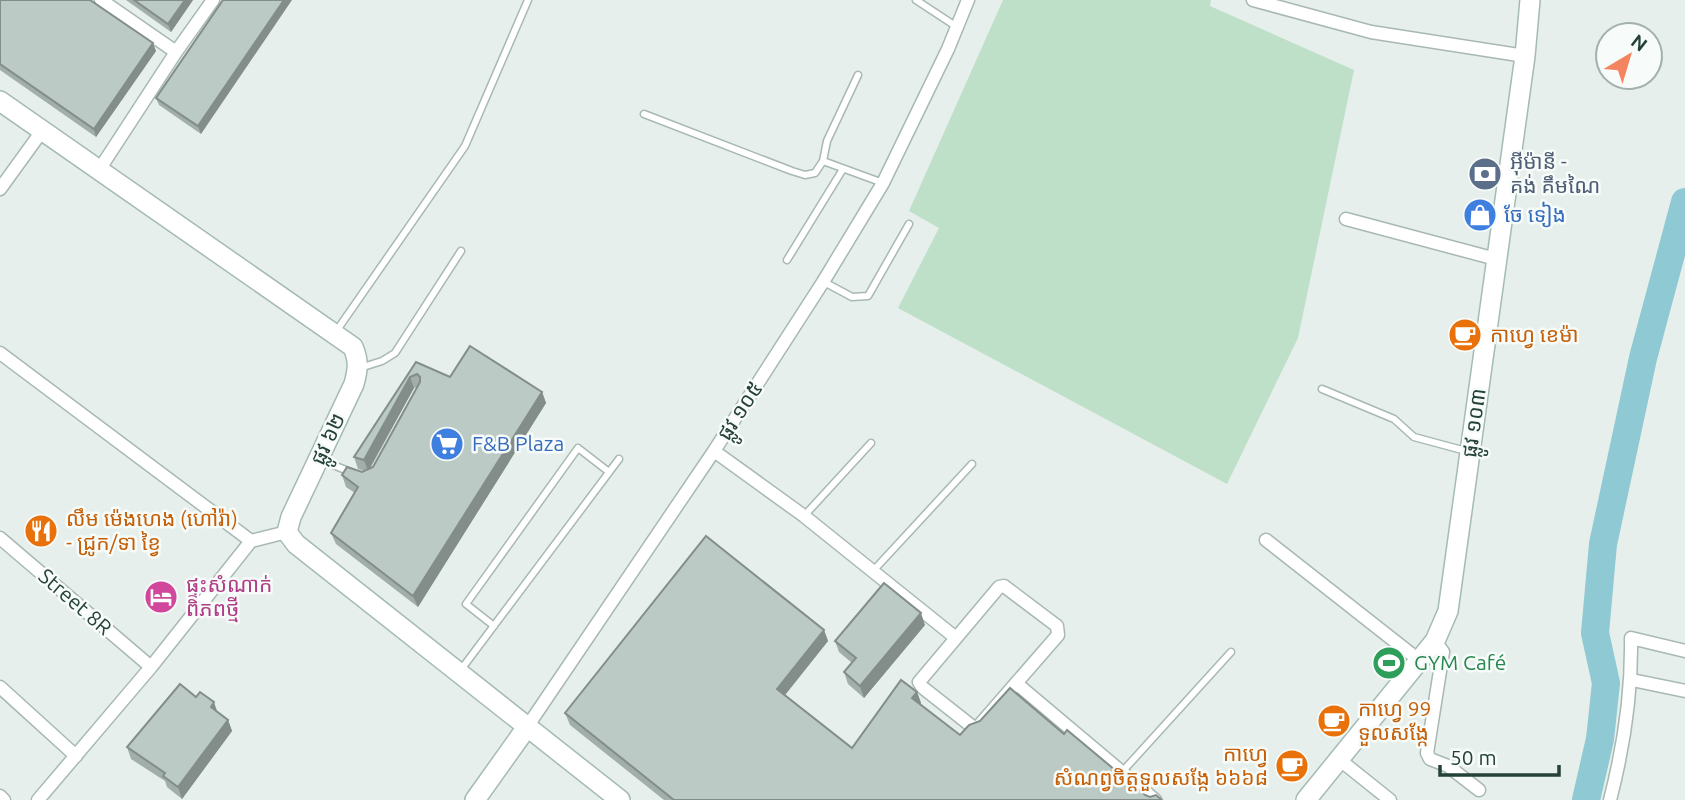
<svg xmlns="http://www.w3.org/2000/svg" width="1685" height="800" font-family="Ubuntu,'Noto Sans Khmer',sans-serif">
<style>
.green{fill:#bfe0c8}
.lines{fill:none;stroke-linecap:round;stroke-linejoin:round}
.river{stroke:#8ec9d4;stroke-width:28}
.lane-casing{stroke:#a8b8b2;stroke-width:9}
.street-casing{stroke:#a8b8b2;stroke-width:15}
.secondary-casing{stroke:#a4bbb3;stroke-width:22}
.lane{stroke:#fff;stroke-width:6}
.street{stroke:#fff;stroke-width:12}
.secondary{stroke:#fff;stroke-width:19}
.wall{fill:#a1aea9;fill-rule:evenodd}
.shaded-wall{fill:#838d89}
.building{fill:#bbcac4;stroke:#838d89;stroke-width:2}
.labels{text-anchor:middle;stroke-width:5;stroke-linejoin:round;paint-order:stroke}
.service-label{font-size:21px;fill:#4e5e75;stroke:#f7fbf9;text-anchor:start}
.shop-label{font-size:21px;fill:#366cbe;stroke:#f7fbf9;text-anchor:start}
.food-label{font-size:21px;fill:#c56008;stroke:#f7fbf9;text-anchor:start}
.street-label{font-size:21px;fill:#24423a;stroke:#f7fbf9}
.hotel-label{font-size:21px;fill:#b23c85;stroke:#f7fbf9;text-anchor:start}
.leisure-label{font-size:21px;fill:#27864d;stroke:#f7fbf9;text-anchor:start}
</style>
<rect width="100%" height="100%" fill="#e6efeb"/>
<path class="green" d="M1003,0H1211L1210,6L1354,70L1298,338L1227,484L898,308L939,228L909,211Z"/>
<g class="lines">
<path class="river" d="M1586,800L1600,739L1606,683L1595,633L1603,544L1643,358L1685,202"/>
<defs>
<path id="lane" d="M916,0L957,27
M858,75L827,141L823,161L883,183
M644,114L792,171L805,175L815,173L823,161
M787,260L843,169
M824,282L852,297L868,296L909,224
M335,333L465,146L528,0
M360,368L382,361L395,353L461,251
M1322,389L1394,419L1414,437L1466,451
M321,460L353,473
M804,516L871,443
M873,571L972,464
M494,626L466,604L578,448L609,472
M460,671L619,459
M1122,772L1231,652"/>
<path id="street" d="M101,0L176,52
M1253,0L1371,32L1525,56
M99,170L176,52L213,0
M0,189L42,131
M1346,219L1496,259
M0,353L251,541
M714,451L804,516L956,638
M0,538L151,667
M1266,540L1420,661
M1004,586L1057,626L1058,635L978,727L974,728L922,687L919,682L999,587Z
M1435,641L1443,652L1427,753L1430,759L1448,766L1479,790
M1632,680L1685,691
M1016,683L1155,800
M0,687L76,756
M527,727L714,451L823,282L883,183L948,49L968,0
M1340,760L1390,800
M0,796L4,800
M38,800L151,667L251,541L287,532
M1610,800C1624,746 1632,694 1631,638L1685,651"/>
<path id="secondary" d="M0,101L353,347C359,361 358,369 354,384L291,517L287,532L296,544L620,800
M475,800L527,727
M1306,800L1435,641L1448,611L1525,56L1530,0"/>
</defs>
<use href="#lane" class="lane-casing"/>
<use href="#street" class="street-casing"/>
<use href="#secondary" class="secondary-casing"/>
<use href="#lane" class="lane"/>
<use href="#street" class="street"/>
<use href="#secondary" class="secondary"/>
</g>
<path class="wall" d="M0,0L156,51L96,137L0,70Z
M126,0H193L171,32Z
M223,0L201,134L159,105L156,98Z
M416,362L450,377L542,392L546,403L418,607L336,544L331,533L355,493L346,487L342,475L365,471L358,469L354,457ZM417,387L373,467L370,469L414,388Z
M925,625L864,698L848,684L844,672L852,663L839,652L835,641Z
M824,630L828,641L785,695L852,748L917,692L921,703L920,704L960,735L1064,734L1145,795L1162,800H664L570,725L565,713Z
M196,697L228,720L232,731L182,799L167,787L165,781L131,759L127,747Z"/>
<path class="shaded-wall" d="M185,0H193L171,32L168,24Z
M284,0H292L201,134L198,126Z
M153,43L156,51L96,137L94,129Z
M410,377L414,388L368,471L364,460Z
M542,392L546,403L418,607L413,596Z
M921,613L925,625L864,698L860,686Z
M824,630L828,641L781,700L777,689Z
M917,692L921,703L916,710L912,698Z
M214,702L218,714L211,707Z
M228,720L232,731L182,799L178,787Z"/>
<path class="building" d="M0,0H90L153,43L94,129L0,64Z
M134,0H185L168,24Z
M223,0H284L198,126L156,98Z
M470,346L542,392L413,596L331,533L358,487L342,475L347,467L362,472L373,467L420,382V377L417,374L410,377L364,460L354,457L416,362L450,377Z
M706,536L824,630L777,689L852,748L901,680L917,692L912,698L960,735L969,725L980,721L1010,688L1064,734L1067,730L1145,795L1150,797L1156,795L1162,800H674L565,713Z
M884,583L921,613L860,686L844,672L856,658L835,641Z
M180,684L196,697L200,692L214,702L211,707L228,720L178,787L163,776L165,773L127,747Z"/>
<defs>
<symbol id="bank-disc" viewBox="-11 -11 22 22"><circle r="9.5" fill="#5c6f8a" stroke="#f7fbf9"/><path d="M-6-4H6V4H-6ZM0-2.3a2.3 2.3 0 1 0 0 4.6a2.3 2.3 0 1 0 0-4.6Z" fill="#fff"/></symbol>
<symbol id="shop-disc" viewBox="-11 -11 22 22"><circle r="9.5" fill="#3f7fe0" stroke="#f7fbf9"/><path d="M-5-2.5h2.3a2.7 3.5 0 0 1 5.4 0H5L5.5 6h-11ZM-1.5-2.5h3a1.5 2.3 0 0 0-3 0Z" fill="#fff"/></symbol>
<symbol id="cafe-disc" viewBox="-11 -11 22 22"><circle r="9.5" fill="#e8710a" stroke="#f7fbf9"/><path d="M-5.5-4.5H6V0H3Q3 3.5 0 3.5H-2.5Q-5.5 3.5-5.5 0ZM3-3.2v2h1.7v-2ZM-6 4.5H4V6H-6Z" fill="#fff"/></symbol>
<symbol id="supermarket-disc" viewBox="-11 -11 22 22"><circle r="9.5" fill="#3f7fe0" stroke="#f7fbf9"/><path d="M-6-5.5h2.5l.6 2H6L4.5 2H-2.5L-4.4-4H-6ZM-1.5 3.2a1.3 1.3 0 1 0 .1 0ZM3 3.2a1.3 1.3 0 1 0 .1 0Z" fill="#fff"/></symbol>
<symbol id="restaurant-disc" viewBox="-11 -11 22 22"><circle r="9.5" fill="#e8710a" stroke="#f7fbf9"/><path d="M-5-6h1v4h1v-4h1v4h1v-4h1v5L-1.5 .5V6h-2V.5L-5-1ZM5-6V6H3V1.5H1.5Q1.5-4 5-6Z" fill="#fff"/></symbol>
<symbol id="hotel-disc" viewBox="-11 -11 22 22"><circle r="9.5" fill="#d1479c" stroke="#f7fbf9"/><path d="M-6-4.5h1.5V1H6V5H4.5V3h-9V5H-6ZM-4 0a1.8 1.8 0 1 1 3.6 0ZM.5 0V-2.5h3Q6-2.5 6 0Z" fill="#fff"/></symbol>
<symbol id="stadium-disc" viewBox="-11 -11 22 22"><circle r="9.5" fill="#2e9e5b" stroke="#f7fbf9"/><path d="M0-5a6.5 5 0 1 0 0 10a6.5 5 0 1 0 0-10ZM-3.5-1.8h7v3.6h-7Z" fill="#fff"/></symbol>
</defs>
<g fill-rule="evenodd">
<use href="#bank-disc" x="1466" y="155" width="38" height="38"/>
<use href="#shop-disc" x="1461" y="196" width="38" height="38"/>
<use href="#cafe-disc" x="1446" y="316" width="38" height="38"/>
<use href="#supermarket-disc" x="428" y="425" width="38" height="38"/>
<use href="#restaurant-disc" x="22" y="512" width="38" height="38"/>
<use href="#hotel-disc" x="142" y="578" width="38" height="38"/>
<use href="#stadium-disc" x="1370" y="644" width="38" height="38"/>
<use href="#cafe-disc" x="1315" y="702" width="38" height="38"/>
<use href="#cafe-disc" x="1273" y="747" width="38" height="38"/>
</g>
<g class="labels">
<g class="service-label">
<text x="1510" y="169">អ៊ីម៉ានី -<tspan x="1510" dy="24">គង់ គឹមណៃ</tspan></text>
</g>
<g class="shop-label">
<text x="1504" y="222">ចែ ទៀង</text>
<text x="472" y="451">F&amp;B Plaza</text>
</g>
<g class="food-label">
<text x="1490" y="342">កាហ្វេ ខេម៉ា</text>
<text x="66" y="526">លឹម ម៉េងហេង (ហៅរ៉ា)<tspan x="66" dy="24">- ជ្រូក/ទា ខ្វៃ</tspan></text>
<text x="1358" y="716">កាហ្វេ 99<tspan x="1358" dy="24">ទួលសង្កែ</tspan></text>
<text x="1268" y="761" text-anchor="end">កាហ្វេ<tspan x="1268" dy="24">សំណព្វចិត្តទួលសង្កែ ៦៦៦៨</tspan></text>
</g>
<g class="street-label">
<text transform="translate(740 411) rotate(-57)" y="7">ផ្លូវ ១០៥</text>
<text transform="translate(1474 423) rotate(-82)" y="7">ផ្លូវ ១០៣</text>
<text transform="translate(328 439) rotate(-65)" y="7">ផ្លូវ ៦២</text>
<text transform="translate(75 602) rotate(41)" y="7">Street 8R</text>
</g>
<g class="hotel-label">
<text x="186" y="592">ផ្ទះសំណាក់<tspan x="186" dy="24">ពិភពថ្មី</tspan></text>
</g>
<g class="leisure-label">
<text x="1414" y="670">GYM Café</text>
</g>
</g>
<g transform="translate(1629 56) rotate(38)"><circle r="33" fill="#f7fbf9" stroke="#a3b1ad" stroke-width="2"/>
<path d="M0-5L12 26L0 18L-12 26Z" fill="#f4845f"/>
<text y="-10" font-size="19" font-weight="bold" text-anchor="middle" fill="#24423a">N</text>
</g>
<path d="M1440 765v10h119v-10" fill="none" stroke="#24423a" stroke-width="3.5"/>
<text x="1450" y="765" font-size="21" fill="#24423a" stroke="#f7fbf9" stroke-width="5" paint-order="stroke">50 m</text>
</svg>
